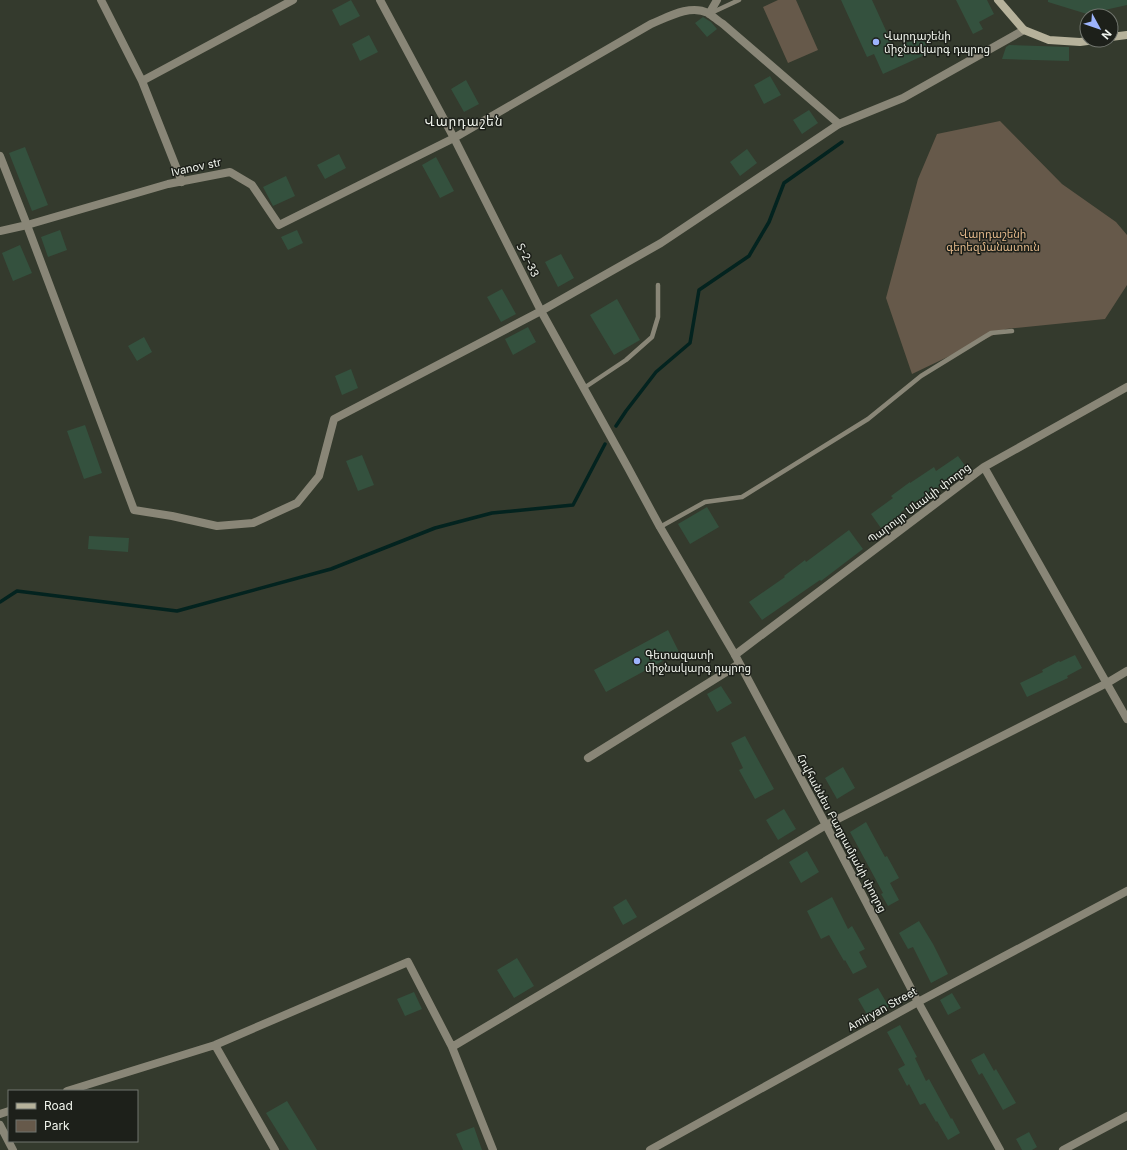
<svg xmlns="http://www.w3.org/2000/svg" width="1127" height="1150" font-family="Inter,'Noto Sans Armenian',sans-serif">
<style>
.green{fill:#66594a}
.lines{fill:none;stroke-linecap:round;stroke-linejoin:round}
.stream{stroke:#03231f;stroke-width:3.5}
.building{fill:#34513e}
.service{stroke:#898677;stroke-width:4.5}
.minor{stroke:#898677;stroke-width:8}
.tertiary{stroke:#898677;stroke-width:8}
.secondary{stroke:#b6b29b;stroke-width:8}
.poi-dot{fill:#9db4fd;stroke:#1d201a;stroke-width:1.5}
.labels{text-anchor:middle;stroke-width:3;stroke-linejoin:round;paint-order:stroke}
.poi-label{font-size:11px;fill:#f0f4ec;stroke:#1d201a;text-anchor:start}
.street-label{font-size:11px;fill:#f0f4ec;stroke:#1d201a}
.park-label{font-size:11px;fill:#e0b689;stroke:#1d201a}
.quarter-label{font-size:13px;letter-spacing:1px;fill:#f0f4ec;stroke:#1d201a}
</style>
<rect width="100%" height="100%" fill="#343a2d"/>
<path class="green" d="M778,0H796L818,50L788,63L763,7Z
M1000,121L1062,184L1116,222L1127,235V285L1105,319L1006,329L912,374L886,298L918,179L937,134Z"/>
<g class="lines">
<path class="stream" d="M616,426L626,411L656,372L690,343L699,290L749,256L769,222L784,183L842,142
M0,602L17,591L177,611L331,569L435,528L492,513L573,505L605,444"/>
</g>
<path class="building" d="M351,0L360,16L340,26L332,10Z
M841,0H872L894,48L922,36L929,53L883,74L874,54L867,57Z
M956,0H987L994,14L979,22L983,29L973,34Z
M1048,0H1127V5L1087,14L1048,2Z
M703,17L711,22L717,29L707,37L695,23Z
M369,35L378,52L360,61L352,44Z
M1009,45L1069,47V61L1002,59L1006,47Z
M770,76L781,95L764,104L754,85Z
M466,80L479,104L464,112L451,89Z
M809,110L818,123L802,134L793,120Z
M25,147L48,205L32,211L9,153Z
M747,149L757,163L740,176L730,162Z
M339,154L346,168L325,179L317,165Z
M436,157L454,191L440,198L422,165Z
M286,176L295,196L273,206L263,187Z
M60,230L67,250L48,257L41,237Z
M297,230L303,243L288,250L281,237Z
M20,245L32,273L13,281L2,253Z
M561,254L574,278L558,287L545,262Z
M502,289L516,314L501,322L487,297Z
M617,299L640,340L614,355L590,315Z
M528,327L536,342L513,355L505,339Z
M144,337L152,352L137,361L128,346Z
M351,369L358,388L342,395L335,376Z
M85,425L102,473L84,479L67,431Z
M362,455L374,485L358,491L346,461Z
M958,456L969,471L948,486L946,482L923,498V497L901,512L904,517L883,531L871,514L893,498L891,496L910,482V483L934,467L936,471Z
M707,507L719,527L690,544L678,524Z
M849,530L863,549L821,581L820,580L762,620L749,602L785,577L784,576L805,560L806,562Z
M89,536L129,538L128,552L88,549Z
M668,630L679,652L606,692L594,670Z
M1075,655L1082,668L1067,676L1068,678L1027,697L1020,683L1043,672L1042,670L1059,661L1060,662Z
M721,686L732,703L717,712L707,694Z
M745,736L774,789L755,799L739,770L743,768L731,743Z
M843,767L855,788L837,799L825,778Z
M784,809L796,829L778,840L766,820Z
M866,822L885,857L887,856L899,878L890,883L899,900L888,906L881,894L883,893L850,832Z
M807,851L819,872L801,883L789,862Z
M832,897L848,929L852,926L865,949L859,952L867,967L853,974L845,960L844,961L829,935L821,939L807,911Z
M626,899L637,917L623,925L613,907Z
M919,921L933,944L948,974L931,983L913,947L908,949L899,933Z
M517,958L534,986L514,998L497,970Z
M878,988L889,1007L869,1018L858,999Z
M414,992L422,1009L405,1016L397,999Z
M952,993L961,1008L948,1015L940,1000Z
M900,1025L917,1057L915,1058L926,1081L929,1079L951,1119L952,1118L960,1133L948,1140L937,1121L936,1122L925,1103L920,1105L909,1084L907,1086L898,1069L905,1065L887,1032Z
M984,1053L994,1071L996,1069L1016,1103L1003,1110L982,1073L979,1075L971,1060Z
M287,1101L300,1122L317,1150H289L266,1113Z
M474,1127L482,1150H463L456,1134Z
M1029,1132L1037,1147L1032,1150H1022L1016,1139Z"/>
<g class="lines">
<path class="service" d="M711,13L739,0
M584,388L626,360L652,337L658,317V285
M660,527L705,502L742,497L868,419L921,376L991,333L1012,331"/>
<path class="minor" d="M101,0L142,81L182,182
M709,14L717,0
M142,81L293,0
M0,156L27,225L134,510L172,516L217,526L253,523L297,503L319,476L334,419L541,311
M0,231L27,225L168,184L230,172L252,185L279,225L454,138L651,24C668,17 690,4 708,13C713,16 718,21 723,24L839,124
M984,467L1127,719
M735,655L984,467L1127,387
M588,758L739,664
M215,1045L275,1150
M452,1047L826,825L1107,683L1127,671
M67,1091L215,1045L408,962L452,1047L493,1150
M0,1114L9,1111
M0,1125L13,1150
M650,1150L918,1002L1127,891
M1063,1150L1127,1116"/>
<path class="tertiary" d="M380,0L454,138L541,311L627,466L660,527L735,655L826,825L918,1002L1000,1150
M541,311L661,243L839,124L903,98L1024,30"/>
<path class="secondary" d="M998,0L1024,30L1049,40L1080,42L1095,40
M1111,37L1127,35"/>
</g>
<g class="poi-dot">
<circle cx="876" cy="42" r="4"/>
<circle cx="637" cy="661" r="4"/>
</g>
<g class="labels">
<g class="poi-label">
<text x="884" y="40">Վարդաշենի<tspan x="884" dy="13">միջնակարգ դպրոց</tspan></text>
<text x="645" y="659">Գետազատի<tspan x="645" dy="13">միջնակարգ դպրոց</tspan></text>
</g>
<g class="street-label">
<text transform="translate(196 167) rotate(-12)" y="4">Ivanov str</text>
<text transform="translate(528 260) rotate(63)" y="4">Տ-2-33</text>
<text transform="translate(919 503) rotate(-37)" y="4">Պարույր Սևակի փողոց</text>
<text transform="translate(842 833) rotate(62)" y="4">Հովհաննես Բաղրամյանի փողոց</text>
<text transform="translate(882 1009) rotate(-29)" y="4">Amiryan Street</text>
</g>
<g class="park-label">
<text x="993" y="238">Վարդաշենի<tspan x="993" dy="13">գերեզմանատուն</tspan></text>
</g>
<g class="quarter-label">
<text x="464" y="126">Վարդաշեն</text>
</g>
</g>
<rect x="8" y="1090" width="130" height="52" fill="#1d201a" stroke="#71756e"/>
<rect x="16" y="1103" width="20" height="6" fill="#b6b29b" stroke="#71756e"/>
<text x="44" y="1110" font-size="12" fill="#f0f4ec">Road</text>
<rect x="16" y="1120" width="20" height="12" fill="#66594a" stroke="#71756e"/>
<text x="44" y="1130" font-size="12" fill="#f0f4ec">Park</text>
<g transform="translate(1099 28) rotate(130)"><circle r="19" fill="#1d201a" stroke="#71756e"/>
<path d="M0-3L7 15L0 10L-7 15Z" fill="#9db4fd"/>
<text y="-6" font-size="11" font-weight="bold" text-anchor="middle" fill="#f0f4ec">N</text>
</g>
</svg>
